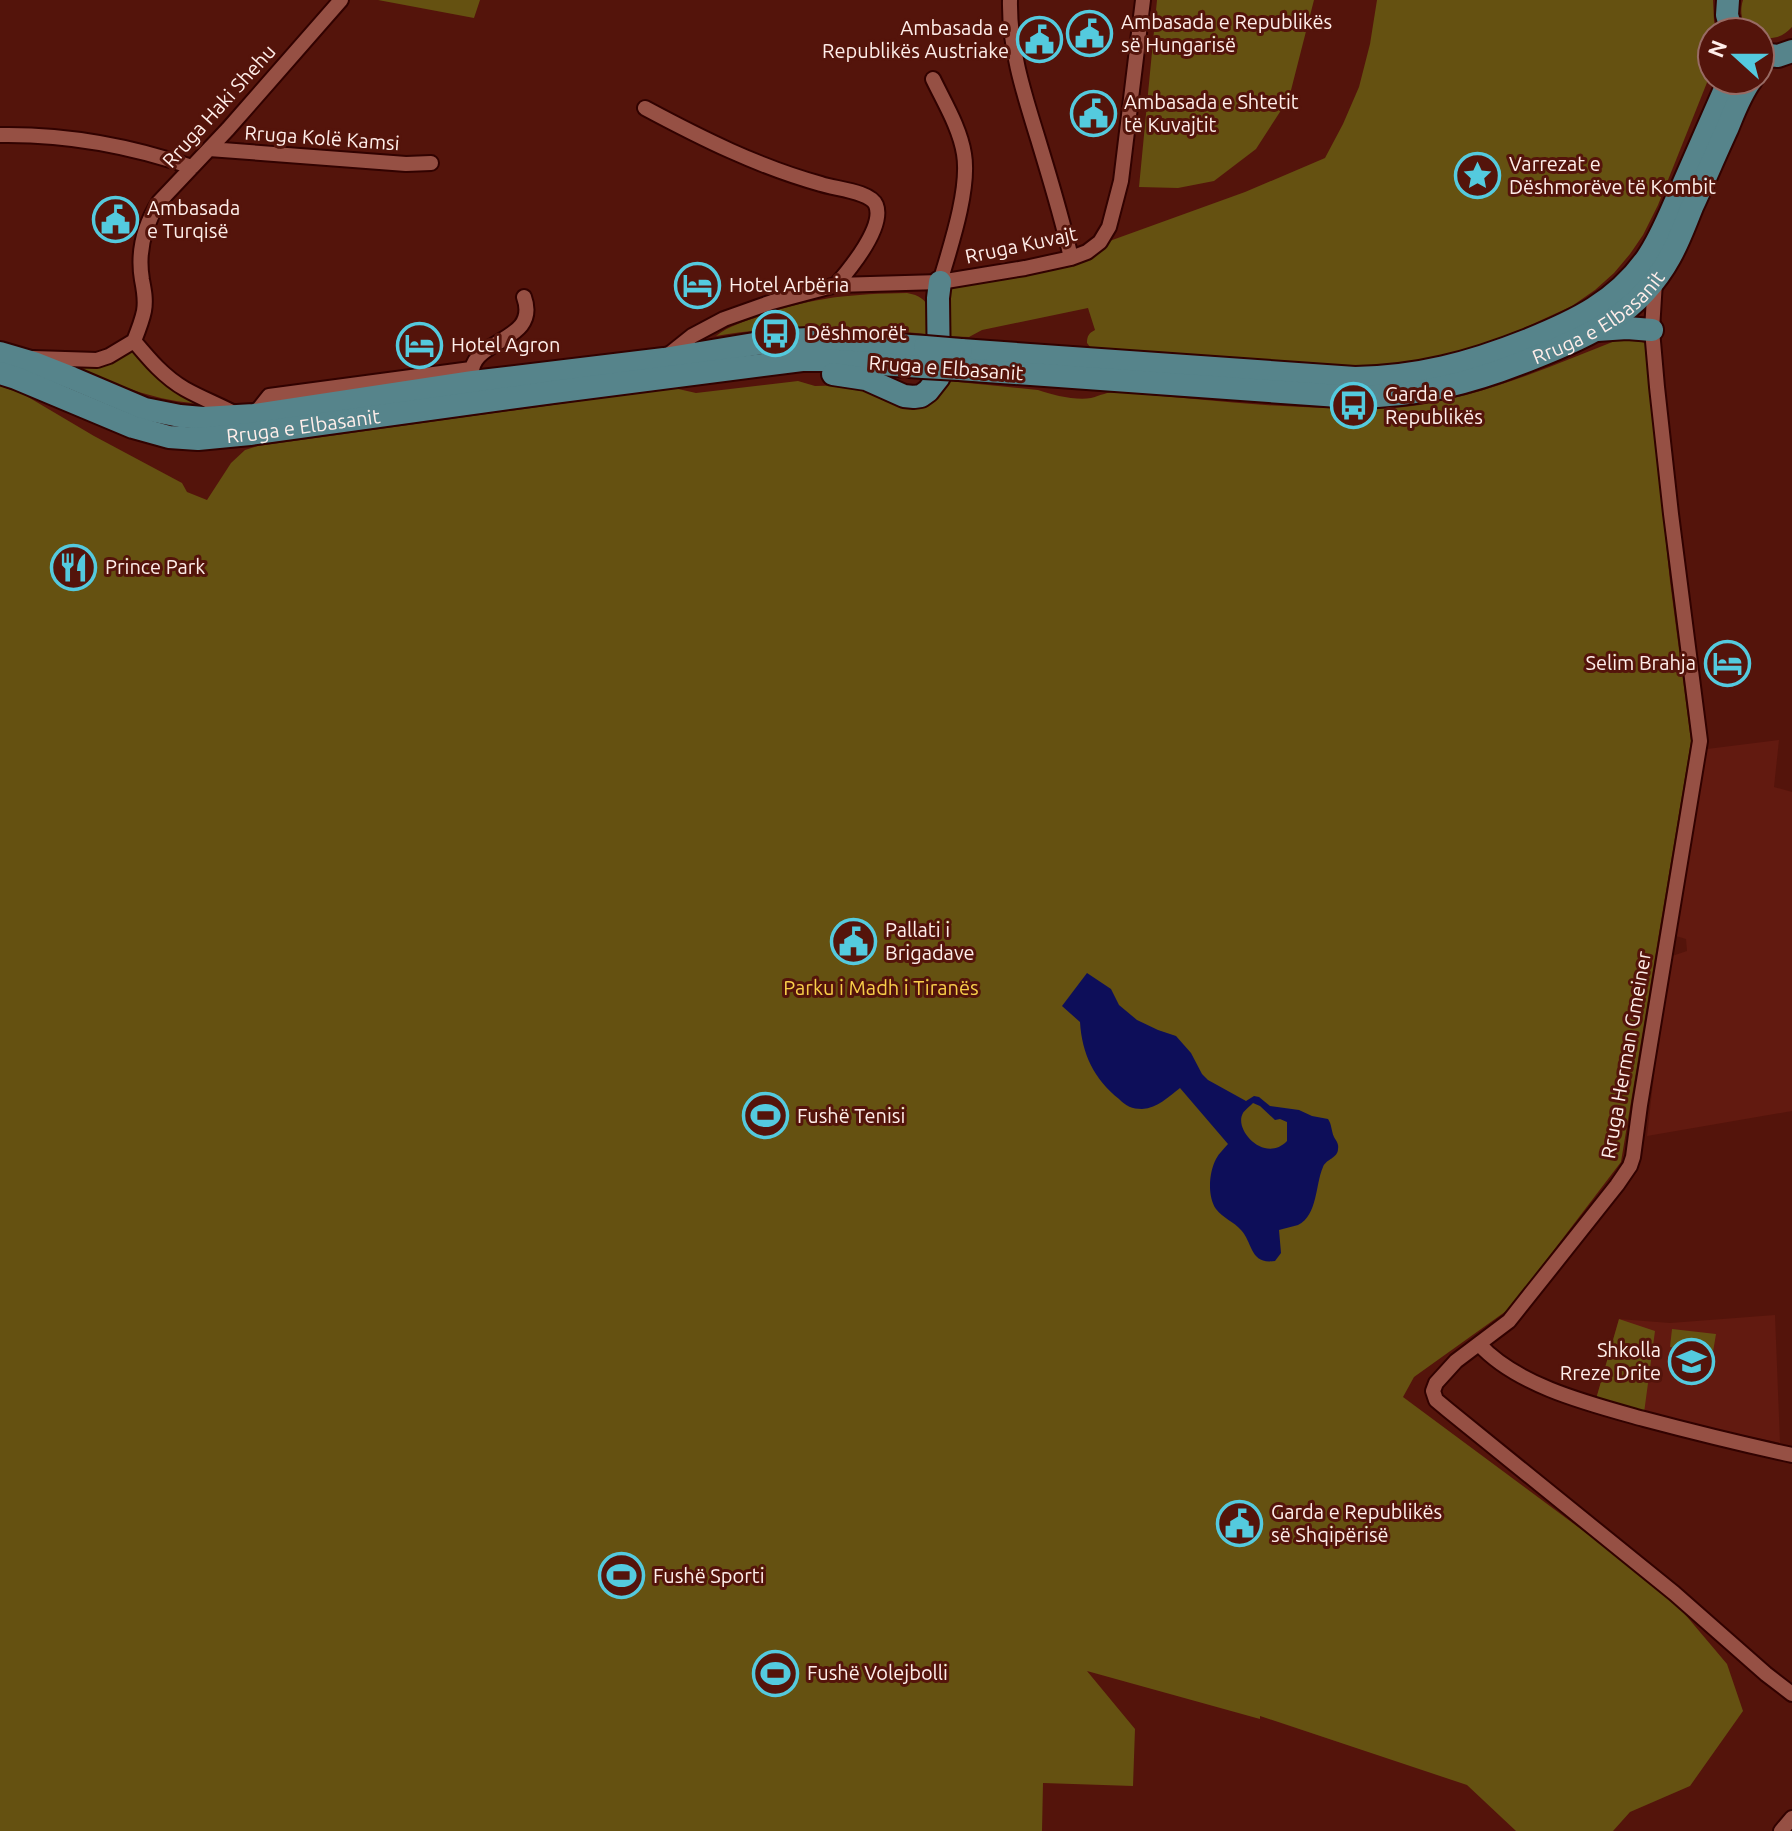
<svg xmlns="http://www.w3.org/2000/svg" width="1792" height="1831" font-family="Ubuntu,sans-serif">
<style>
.built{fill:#621a10}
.green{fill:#655111}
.water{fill:#0d0e59;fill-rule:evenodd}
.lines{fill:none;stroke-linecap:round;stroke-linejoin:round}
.minor-casing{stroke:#310200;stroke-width:18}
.primary-casing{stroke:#310200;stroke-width:26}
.minor{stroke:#965044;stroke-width:14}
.primary{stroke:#56848b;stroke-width:22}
.primary-bridge-casing{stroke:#310200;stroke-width:26;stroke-linecap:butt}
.primary-bridge{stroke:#56848b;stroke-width:22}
.labels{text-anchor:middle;stroke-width:6;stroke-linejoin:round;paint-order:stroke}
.poi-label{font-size:20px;fill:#ffeeea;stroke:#54140b;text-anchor:start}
.street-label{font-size:20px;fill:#ffeeea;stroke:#54140b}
.park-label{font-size:20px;fill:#f9cf4a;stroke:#54140b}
</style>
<rect width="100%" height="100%" fill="#54140b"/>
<path class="built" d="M1779,740L1774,787L1792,792V1111L1647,1136L1658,1040L1672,956L1687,951L1686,939L1676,936L1707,749Z
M1775,1315L1780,1443L1659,1417L1596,1399L1619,1319L1670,1323Z"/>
<path class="green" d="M378,0H480L474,18Z
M1157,0H1314L1289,98L1256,149L1214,181L1178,188L1139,187Z
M1377,0H1713L1714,21L1717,32H1712V70L1658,205L1643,235L1630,254L1614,273L1595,290L1572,306L1522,329L1480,345L1432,358L1380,365H1319L1090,347L1087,343C1087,336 1089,333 1095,330L1088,308L982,330L969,337L942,336L945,295L956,284L1104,243L1245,192L1325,158L1343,124L1359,87L1370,44Z
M1743,0H1792V27C1783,37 1773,40 1760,37V32H1751C1742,23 1739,13 1743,0Z
M907,293C932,297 930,313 933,335C856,326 793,323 716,336C730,325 744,322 760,316C812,297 852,294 907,293Z
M1625,337L1645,343L1670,581L1691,741L1621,1162L1509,1309L1414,1377L1403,1397L1667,1593L1727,1664L1743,1711L1690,1786L1630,1812L1613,1831H1516L1467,1785L1260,1716V1719L1087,1671L1135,1729L1133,1786L1043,1783L1042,1831H0V386L23,394L94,436L182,483L187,492L207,500L231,463L245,450L258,446L674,388L696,393L798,381L815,386L853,385L928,403L937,398L948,381L1038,390C1052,395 1077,401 1091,398C1102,395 1106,392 1118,392C1186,398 1256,406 1325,408C1351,408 1378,410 1404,407C1481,398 1553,365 1625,337Z
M133,350L203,404C155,401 123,387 80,369L107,365Z
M1619,1319L1655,1331L1644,1413L1596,1399Z
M1672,1329L1716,1334L1713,1352L1670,1347Z"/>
<path class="water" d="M1087,973L1111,989L1119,1005L1137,1020L1158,1030L1176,1036L1191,1053L1202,1074L1208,1080L1246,1101L1254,1096L1259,1097L1270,1106L1299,1110L1312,1116L1328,1119C1332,1125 1331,1130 1334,1137C1336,1141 1339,1143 1338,1149C1338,1158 1326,1159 1323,1167C1315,1185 1318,1215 1298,1225C1292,1227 1285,1228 1279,1230L1281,1253L1275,1261C1250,1265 1253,1243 1241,1230C1234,1222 1223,1218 1216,1209C1207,1196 1209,1172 1216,1159C1219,1153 1224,1149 1228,1144L1180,1088C1168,1097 1158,1108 1142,1109C1132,1109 1126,1106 1119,1099C1094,1079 1082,1054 1080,1022L1062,1006ZM1253,1103L1260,1106L1275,1120L1280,1119L1287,1122V1141C1265,1164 1233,1130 1243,1113C1244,1111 1251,1105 1253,1103Z"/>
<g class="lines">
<defs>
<path id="minor" d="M1010,0C1009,48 1024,94 1038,139C1050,179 1062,217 1071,258
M933,79C944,102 960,128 964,154C970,189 950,248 940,282
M645,108C701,138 759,167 821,184C835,189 870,191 876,205C885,227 849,270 836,285
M0,135C64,134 131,146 192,167
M209,149L406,164L431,163
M1655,281L1652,330L1657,387L1671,514L1700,741L1640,1105L1633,1157L1630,1166L1617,1185L1509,1321L1456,1361L1436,1383L1433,1391L1436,1400L1448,1410L1674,1593L1766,1674L1792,1694
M134,341C149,359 164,377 185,389C201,398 219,405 236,414
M667,356L692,336L724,319L772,302L836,285L940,282L1025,268L1071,258L1087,252L1100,242L1109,227L1121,181L1143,0
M33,358L97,360L109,356L134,341C138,331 142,321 144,311C146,300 144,290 142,280C137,251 144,226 159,202L228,129L341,0
M472,378C466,338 541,344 524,297
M254,415L269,396L471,369
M1479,1344C1517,1386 1590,1404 1644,1419C1693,1432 1742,1444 1792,1455
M1781,1831L1792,1818"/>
<g id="primary">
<path d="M1728,0L1727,15L1732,32"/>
<path d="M1760,54L1778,56L1792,51"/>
<path d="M1597,330L1627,328L1652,330"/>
<path d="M961,350L1355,378C1418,377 1470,363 1528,340C1575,321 1616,302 1647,258C1662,236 1671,211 1682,187C1698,151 1713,116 1729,80"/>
<path d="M0,353L34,363L72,378L145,409L180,416L203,418L254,415L473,382L664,359L773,341L808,339L925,347"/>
<path id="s1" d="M959,369L1353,397C1419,396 1469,384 1531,359C1588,337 1639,314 1670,257C1679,241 1685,224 1692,207C1704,181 1715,155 1727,129C1734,112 1740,95 1751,80"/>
<path id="s2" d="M0,373L16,378L133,427L169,437L198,439L250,434L553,392L802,360H824L923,367"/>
<path d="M833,374L866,379L904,396L914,397L921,396L928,391L939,377L938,298L940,282"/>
</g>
</defs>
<use href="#minor" class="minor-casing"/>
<use href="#primary" class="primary-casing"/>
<use href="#minor" class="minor"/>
<use href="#primary" class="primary"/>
<defs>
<path id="primary-bridge" d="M925,347L961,350
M923,367L959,369"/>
</defs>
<use href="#primary-bridge" class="primary-bridge-casing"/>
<use href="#primary-bridge" class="primary-bridge"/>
</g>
<defs>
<symbol id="civic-ring" viewBox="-11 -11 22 22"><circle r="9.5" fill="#54140b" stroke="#54cade" stroke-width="1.5"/><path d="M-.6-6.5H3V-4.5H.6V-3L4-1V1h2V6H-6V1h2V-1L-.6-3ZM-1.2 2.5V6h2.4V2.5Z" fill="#54cade"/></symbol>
<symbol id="sight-ring" viewBox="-11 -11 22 22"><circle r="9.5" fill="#54140b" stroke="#54cade" stroke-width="1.5"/><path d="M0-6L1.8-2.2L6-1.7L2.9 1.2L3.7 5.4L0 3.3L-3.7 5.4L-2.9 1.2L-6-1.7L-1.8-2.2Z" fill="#54cade"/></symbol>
<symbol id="hotel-ring" viewBox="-11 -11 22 22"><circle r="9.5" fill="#54140b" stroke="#54cade" stroke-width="1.5"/><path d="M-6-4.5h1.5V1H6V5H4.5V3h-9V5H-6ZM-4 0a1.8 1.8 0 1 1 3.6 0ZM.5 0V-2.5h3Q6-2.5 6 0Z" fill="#54cade"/></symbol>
<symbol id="bus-ring" viewBox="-11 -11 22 22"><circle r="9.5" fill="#54140b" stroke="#54cade" stroke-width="1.5"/><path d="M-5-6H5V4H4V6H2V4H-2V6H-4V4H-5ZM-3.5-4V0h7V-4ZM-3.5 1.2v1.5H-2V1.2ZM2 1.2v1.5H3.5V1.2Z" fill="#54cade"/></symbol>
<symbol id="restaurant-ring" viewBox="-11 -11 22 22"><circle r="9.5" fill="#54140b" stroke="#54cade" stroke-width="1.5"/><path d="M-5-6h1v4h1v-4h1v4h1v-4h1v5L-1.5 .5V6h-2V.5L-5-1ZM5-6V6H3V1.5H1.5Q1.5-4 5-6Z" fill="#54cade"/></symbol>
<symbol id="stadium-ring" viewBox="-11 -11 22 22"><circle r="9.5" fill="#54140b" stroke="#54cade" stroke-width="1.5"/><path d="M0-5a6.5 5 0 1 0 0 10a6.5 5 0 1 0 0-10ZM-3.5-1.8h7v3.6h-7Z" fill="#54cade"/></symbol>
<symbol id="school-ring" viewBox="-11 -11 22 22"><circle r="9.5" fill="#54140b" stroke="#54cade" stroke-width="1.5"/><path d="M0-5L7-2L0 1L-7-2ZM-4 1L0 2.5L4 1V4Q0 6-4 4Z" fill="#54cade"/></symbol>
</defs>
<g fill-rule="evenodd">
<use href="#civic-ring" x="1064" y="8" width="51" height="51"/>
<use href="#civic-ring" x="1014" y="14" width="51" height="51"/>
<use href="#civic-ring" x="1068" y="88" width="51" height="51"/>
<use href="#sight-ring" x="1452" y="150" width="51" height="51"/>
<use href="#civic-ring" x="90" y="194" width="51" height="51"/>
<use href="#hotel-ring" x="672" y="260" width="51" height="51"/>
<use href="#bus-ring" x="750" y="308" width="51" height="51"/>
<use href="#hotel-ring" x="394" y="320" width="51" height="51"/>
<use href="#bus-ring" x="1328" y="380" width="51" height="51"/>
<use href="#restaurant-ring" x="48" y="542" width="51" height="51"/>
<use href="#hotel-ring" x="1702" y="638" width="51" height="51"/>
<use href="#civic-ring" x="828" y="916" width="51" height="51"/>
<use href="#stadium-ring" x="740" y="1090" width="51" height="51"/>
<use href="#school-ring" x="1666" y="1336" width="51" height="51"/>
<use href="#civic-ring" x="1214" y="1498" width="51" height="51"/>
<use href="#stadium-ring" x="596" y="1550" width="51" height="51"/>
<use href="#stadium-ring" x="750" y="1648" width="51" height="51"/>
</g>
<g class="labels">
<g class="poi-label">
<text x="1121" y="29">Ambasada e Republikës<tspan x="1121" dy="23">së Hungarisë</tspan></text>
<text x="1009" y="35" text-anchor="end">Ambasada e<tspan x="1009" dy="23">Republikës Austriake</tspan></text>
<text x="1124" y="109">Ambasada e Shtetit<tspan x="1124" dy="23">të Kuvajtit</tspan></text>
<text x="1509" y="171">Varrezat e<tspan x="1509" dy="23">Dëshmorëve të Kombit</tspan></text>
<text x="147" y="215">Ambasada<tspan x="147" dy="23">e Turqisë</tspan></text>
<text x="729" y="292">Hotel Arbëria</text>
<text x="806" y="340">Dëshmorët</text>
<text x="451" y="352">Hotel Agron</text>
<text x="1385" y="401">Garda e<tspan x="1385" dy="23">Republikës</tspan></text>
<text x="105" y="574">Prince Park</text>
<text x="1696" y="670" text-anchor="end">Selim Brahja</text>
<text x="885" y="937">Pallati i<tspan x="885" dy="23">Brigadave</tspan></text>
<text x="797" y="1123">Fushë Tenisi</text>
<text x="1661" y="1357" text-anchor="end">Shkolla<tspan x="1661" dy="23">Rreze Drite</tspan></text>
<text x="1271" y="1519">Garda e Republikës<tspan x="1271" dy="23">së Shqipërisë</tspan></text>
<text x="653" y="1583">Fushë Sporti</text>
<text x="807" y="1680">Fushë Volejbolli</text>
</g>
<g class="street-label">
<text transform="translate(219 106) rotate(-48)" y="7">Rruga Haki Shehu</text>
<text transform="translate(322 138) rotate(4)" y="7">Rruga Kolë Kamsi</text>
<text transform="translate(1021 245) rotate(-12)" y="7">Rruga Kuvajt</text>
<text dy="7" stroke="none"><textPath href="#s1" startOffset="658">Rruga e Elbasanit</textPath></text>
<text transform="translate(946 368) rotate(4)" y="7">Rruga e Elbasanit</text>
<text dy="7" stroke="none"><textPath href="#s2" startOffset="316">Rruga e Elbasanit</textPath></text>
<text transform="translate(1626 1055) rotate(-80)" y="7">Rruga Herman Gmeiner</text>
</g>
<g class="park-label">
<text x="881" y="995">Parku i Madh i Tiranës</text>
</g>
</g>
<g transform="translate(1736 56) rotate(291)"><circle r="38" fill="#54140b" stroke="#986b64" stroke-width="2"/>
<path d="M0-6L14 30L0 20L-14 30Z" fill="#54cade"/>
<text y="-12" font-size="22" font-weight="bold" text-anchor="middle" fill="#ffeeea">N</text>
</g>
</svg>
